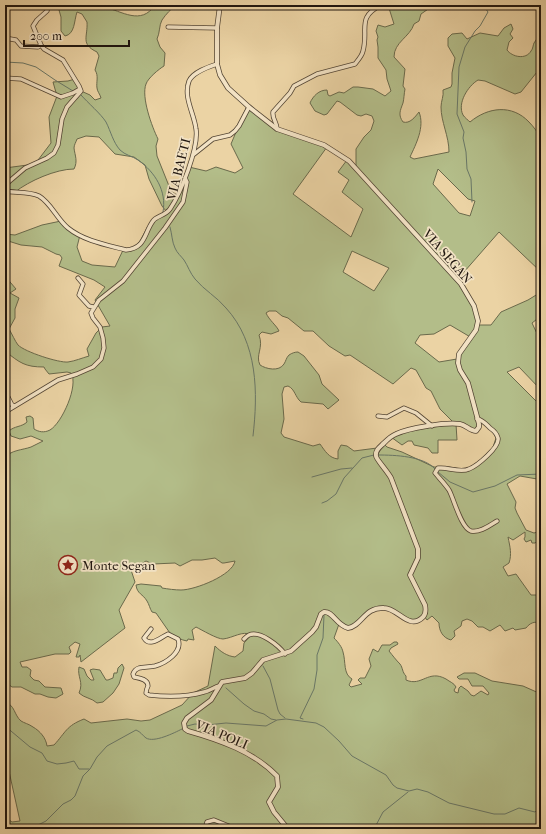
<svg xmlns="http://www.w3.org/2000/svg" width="546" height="834" font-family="'IM FELL French Canon',serif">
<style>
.green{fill:#b3bd89;stroke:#6a6a4c;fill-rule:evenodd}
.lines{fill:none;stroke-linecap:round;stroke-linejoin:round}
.stream{stroke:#697767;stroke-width:1}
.minor-casing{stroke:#534534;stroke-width:5}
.tertiary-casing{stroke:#534534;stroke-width:5.5}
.minor{stroke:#f2e2c4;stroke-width:3.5}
.tertiary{stroke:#f2e2c4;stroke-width:4}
.labels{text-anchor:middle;stroke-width:3.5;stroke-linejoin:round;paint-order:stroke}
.street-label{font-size:13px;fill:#20160f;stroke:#f2e2c4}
.poi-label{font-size:13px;fill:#20160f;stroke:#f2e2c4;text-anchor:start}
</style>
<rect width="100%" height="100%" fill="#ebd3a4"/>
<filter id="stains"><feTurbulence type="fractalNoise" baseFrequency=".005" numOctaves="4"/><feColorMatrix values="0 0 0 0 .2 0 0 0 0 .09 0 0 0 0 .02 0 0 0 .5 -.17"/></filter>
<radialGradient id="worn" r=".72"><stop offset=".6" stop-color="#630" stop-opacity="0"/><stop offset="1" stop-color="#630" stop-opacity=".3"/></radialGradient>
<path class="green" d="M63,5H102L104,7C122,11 141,26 155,5H176C171,9 166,14 162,20C159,25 160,33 157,39L160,47L165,53L164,66C159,69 148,78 146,84C141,97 152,127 158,139L156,146L157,156L171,191L177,195L189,167L206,171L216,167L235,173L243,168L231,144L247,106L278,129L327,147L293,194L351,237L363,209L342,192L349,180L338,172L347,160L356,166V149L364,137L371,130L374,121L372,116L366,114L361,116L357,115L340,102L337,101L327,114L324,115L315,111L310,103C313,96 319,90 327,90L328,95L330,96L339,92L344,93L353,87H358L373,89L385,96L391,91L387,79L386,70L378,58V47L377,40L378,37L376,31L378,25L385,27L394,24L388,5H434L421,14L419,21L414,24C410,37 394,42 394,57L405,69L403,86L405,89C404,94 404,99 403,103C400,111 398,115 403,122C410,124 415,117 419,112C425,127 416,144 410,157L414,159L449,152C449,136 441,122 441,107C441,101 444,96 443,90L451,87L452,84V73L455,58L448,46V38L452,34L462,33L467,39L480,33L498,36L504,28L511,24L513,29L510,34L513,38L509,42L507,50C512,57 526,60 531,51C533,49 533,45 534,43C538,37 540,35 541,29V67L521,92L515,94L485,81L478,80C468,86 457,103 463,115C465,118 468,120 470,122C488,107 512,104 529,122C534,127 537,132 541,137V272L499,232L457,280L471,300L478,325H491L501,312L528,300L541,292V316L532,323L541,342V390L519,367L507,372L540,405L537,415L541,416V484L537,479L520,476L507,484L516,502L515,508L517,513L526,530L534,533L541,531V539L535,543H532L531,540L526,542L524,539L525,537V532L513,540L508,537C510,547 512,554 509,563L503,567L508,576L516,574L531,595H541V623C534,621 530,623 526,628L515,630L513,628L505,631L500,625L490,631L483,627H478L472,621L467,619L462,621L461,626L454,631L455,636L451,640C443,638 439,631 439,623L432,616L427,620L424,616C422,618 419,621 416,621C403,625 394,599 369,612C363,615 357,623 352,628L339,624L334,638C338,642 342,647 343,652C346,662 343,674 352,679L349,685L351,687L362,684L358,680L360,678H365L371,666L369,659L373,649L378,652L382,645H390L394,642H397L398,644L391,648L389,651C393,656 396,660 400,664C403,668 402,672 406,676V680C422,687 428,669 446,679C450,682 454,683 456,687L454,690L455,692L458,693L459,688L461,686L468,691L471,695L474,696L481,691L488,695L489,693L483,686H472L468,679H459L457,677L464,673H475L492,681L523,686L541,694V829H5V817L12,822L20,821L5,753V702C15,705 14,715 21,721C24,723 29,724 33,727C40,731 46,738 47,746L54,745C66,732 66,726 84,719L91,723L127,719L141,721L150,720L182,705L193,693L208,686L215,646C221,652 227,656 235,657L243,651L244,643L251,635C243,630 233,638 223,639C217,639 202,630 196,627L192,630L194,640L188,639L187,641C181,640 177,637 172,636L156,613L152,612C150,609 149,604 147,601C143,594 137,594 136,585L141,584L161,586L162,588C168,589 175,590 181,590C195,590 233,575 235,561L224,563H222L215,558L202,560H192L180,566L175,563L153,564L146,561L131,570L135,582L119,610L125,628L81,662L80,655L79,657H76L80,644L75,642L69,647L71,652L69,654H55L20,662L22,667H27L31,670L30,676L34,680L39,681L45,687L61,688L63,694L56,698L48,697L40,694H35L21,687H12L5,682V458C10,450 23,450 31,447C35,445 39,443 43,441L31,436L20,439L11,436L9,431C14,426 22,427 27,422L26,417L30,416L33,418L34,429C39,432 44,433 50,430C62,423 79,385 71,373L67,372L49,374L45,369L44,367C25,367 20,363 5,351V276L16,289L10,293L19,298L15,309V318L9,329C12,334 15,341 18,345C25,352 59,363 68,362C75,361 82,358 89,356L87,349L96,333L102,327L110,326L95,300L105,287L94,280L59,266L62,258L60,255L56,254L42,247L21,245L5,240V234L15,235L42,225L61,221L80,235L77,247L82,261L92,265L115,267L124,248L132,249L140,241L148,226L166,211L162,206L149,179L145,165L134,157L115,154L99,137L86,136L77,139C76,142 74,145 74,148C75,156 78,161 74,169C56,169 29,181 15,192L5,190V168L35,164L51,143L49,117L57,96L53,82L68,81L75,79L81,91L90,95L95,100L101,98C100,94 97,91 97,88C96,82 99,76 95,70L99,56L97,52C80,44 88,37 87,22L82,14L77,12C74,21 75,34 65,36L61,31V17L59,10ZM438,169L468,199L475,201L470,216L459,213L433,184ZM352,251L389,268L374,291L343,272ZM269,311H276L282,316L288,318L304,331H313L329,346L345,356L350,355L393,384L411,368L416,370L426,388L431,391L440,409L455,424L404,431L391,437L402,445L408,441H412L414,445L428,448L432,453H438V440H457L456,424L477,430L479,419L492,430L496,438L493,447L480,460L468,469H461L449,467H434L402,452L387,447L383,443L377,448L354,451L347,446L341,445L338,451V459C329,458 325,451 320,444L313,446L284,437L281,433L284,419L282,394L284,387L288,386C295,389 295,397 301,402L323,404L328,409L339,400L322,384L319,375L304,356L298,352C295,352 292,353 289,355C286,358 286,361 284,364C279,372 266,369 260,365C255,355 264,348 259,335L262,332L271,334L279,331C277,326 269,320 266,313ZM450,325L472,338L457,359L439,362L415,343L420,335L434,334Z
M122,664L124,668L119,684L113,693L103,702L97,703C92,698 84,698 79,693C84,682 77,677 79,667L84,669L87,676L91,680H94L90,670L93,669L100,670L106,680H108L113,678L114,673H117L118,668Z"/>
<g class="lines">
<path class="stream" d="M5,62L23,63L36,67L55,80L73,91
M81,95C88,103 101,114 106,122C111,132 113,142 120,150C125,155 132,156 138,160C155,172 167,191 163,212
M472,202L471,179L467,169L466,152L463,138L464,132L457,114L459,67L465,47L475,31L480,26L488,12L483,5
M170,227C172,234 172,242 175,248C177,253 181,256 184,260C188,266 190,273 195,279C204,290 217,297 226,308C258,343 258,393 253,436
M378,455C395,455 424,456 435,469
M438,472L450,482L473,492L495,486L517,475L541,474
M312,477L341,469L352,468
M322,503L327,501L336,494L344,478L362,458L374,455
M263,666L270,679L278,710L280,714L285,718
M226,688L244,704L254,711L264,714L271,719L276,720
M303,719L300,718L314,689L317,670V655L323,638L324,615
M5,726L30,747L42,753L47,761L57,764L66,763L74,761L79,769H89
M187,726L195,724L207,725L226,723L266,726L277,720L286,719L316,723L324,727L339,741L352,756L386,775L393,785L397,788L409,791L417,789L428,792L449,803L494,814H505L519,808L535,812L541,807
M30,829L46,821L63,804L71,800L75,796L83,776L90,769L97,757L107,746L136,730C141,732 142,735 146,738C154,743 174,733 182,729
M374,829L383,812L408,792"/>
<defs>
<path id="minor" d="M168,27L217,28
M5,38L16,40L21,46L38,47L41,45
M5,78L21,79L61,97L73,93L80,89
M277,129C277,122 272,119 273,112L290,93L294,86L317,74L355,64C358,60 362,56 363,51C369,29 356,18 381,5
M193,155L213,139L230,135L235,131L239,126L249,107
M5,185L25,168L47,158L54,153L58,145L62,119L67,107L81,91L79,86L63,60L44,49L41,45L33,26L37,20L47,11L48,5
M5,191C15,193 29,191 39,196C51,203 57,219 68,228C84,241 107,245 126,250C146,248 144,233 153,221C156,216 165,216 170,209C181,193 199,147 196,129C194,113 183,97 189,81C193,72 208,67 217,64
M78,278L83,284L79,295L89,306L93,307
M5,391L12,405L15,406
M5,412L58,380L77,374L93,367L101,359L104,348L103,338L100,327L93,318L91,313L99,300L123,281L165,228L183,202L187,182L185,178
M378,416L387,417L404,408L416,413L432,426
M477,419C483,420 486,424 490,428C493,430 497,434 498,438C500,447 477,466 469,469C461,473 450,468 441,468H438L435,473C440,479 445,484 449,490C454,499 461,528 471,531C480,533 490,525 497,521
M151,629L144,638C150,648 161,637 168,634L178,639C183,652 166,663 155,666C150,667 144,667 139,668C136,669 134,671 133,674L134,677C139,678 148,679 148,686C147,688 146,690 146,693L149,695C167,697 187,697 204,692C210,691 214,687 219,686
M244,639C245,638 247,636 249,635C260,630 279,646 285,654
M123,829L134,828L137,829
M205,829L207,822L214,820L236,829"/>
<path id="tertiary" d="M220,5L217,28V64L220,75L228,88L249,107L277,129L324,145L349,161L461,284L474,306L478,321L476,330L459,354L458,363L460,370L468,383L479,424V427L476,431C470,431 466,425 460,424C445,422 409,428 396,434C391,436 387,440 384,443C380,447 375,450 376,456C376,459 388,472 391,478L418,549V558L410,575L425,605C426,610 426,614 423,617C409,631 398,608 384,608C364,607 362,626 348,628C336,625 333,611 324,612L321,614L316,627L312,632L291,651L263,660L252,673L245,678L222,682L211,700L187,718L184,723L185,729L188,731C220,740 254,752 277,776L278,787L269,802L274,812L288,829"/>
</defs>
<use href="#minor" class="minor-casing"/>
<use href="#tertiary" class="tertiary-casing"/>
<use href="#minor" class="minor"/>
<use href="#tertiary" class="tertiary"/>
</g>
<defs>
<symbol id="sight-ring" viewBox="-11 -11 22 22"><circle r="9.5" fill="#f2e2c4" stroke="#8f2418" stroke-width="1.5"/><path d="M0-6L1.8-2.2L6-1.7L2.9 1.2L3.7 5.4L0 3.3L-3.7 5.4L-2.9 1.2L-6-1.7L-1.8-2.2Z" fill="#8f2418"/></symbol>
</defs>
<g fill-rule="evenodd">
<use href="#sight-ring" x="57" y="554" width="22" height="22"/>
</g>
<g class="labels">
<g class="street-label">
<text transform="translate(178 169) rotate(-76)" y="5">VIA BAETI</text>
<text transform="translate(448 256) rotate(49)" y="5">VIA SEGAN</text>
<text transform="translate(222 734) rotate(23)" y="5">VIA POLI</text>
</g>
<g class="poi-label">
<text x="82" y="570">Monte Segan</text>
</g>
</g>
<rect width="546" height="834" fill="none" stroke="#ebd3a4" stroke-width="20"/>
<rect x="6" y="6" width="534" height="822" fill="none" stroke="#20160f" stroke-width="2"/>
<rect x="10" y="10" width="526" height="814" fill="none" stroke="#20160f"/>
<path d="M24 40v6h105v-6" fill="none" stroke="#20160f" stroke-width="2"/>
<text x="30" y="40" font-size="12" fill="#20160f" stroke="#f2e2c4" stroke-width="3" paint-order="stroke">200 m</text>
<rect width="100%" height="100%" filter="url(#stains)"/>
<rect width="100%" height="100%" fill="url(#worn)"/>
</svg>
